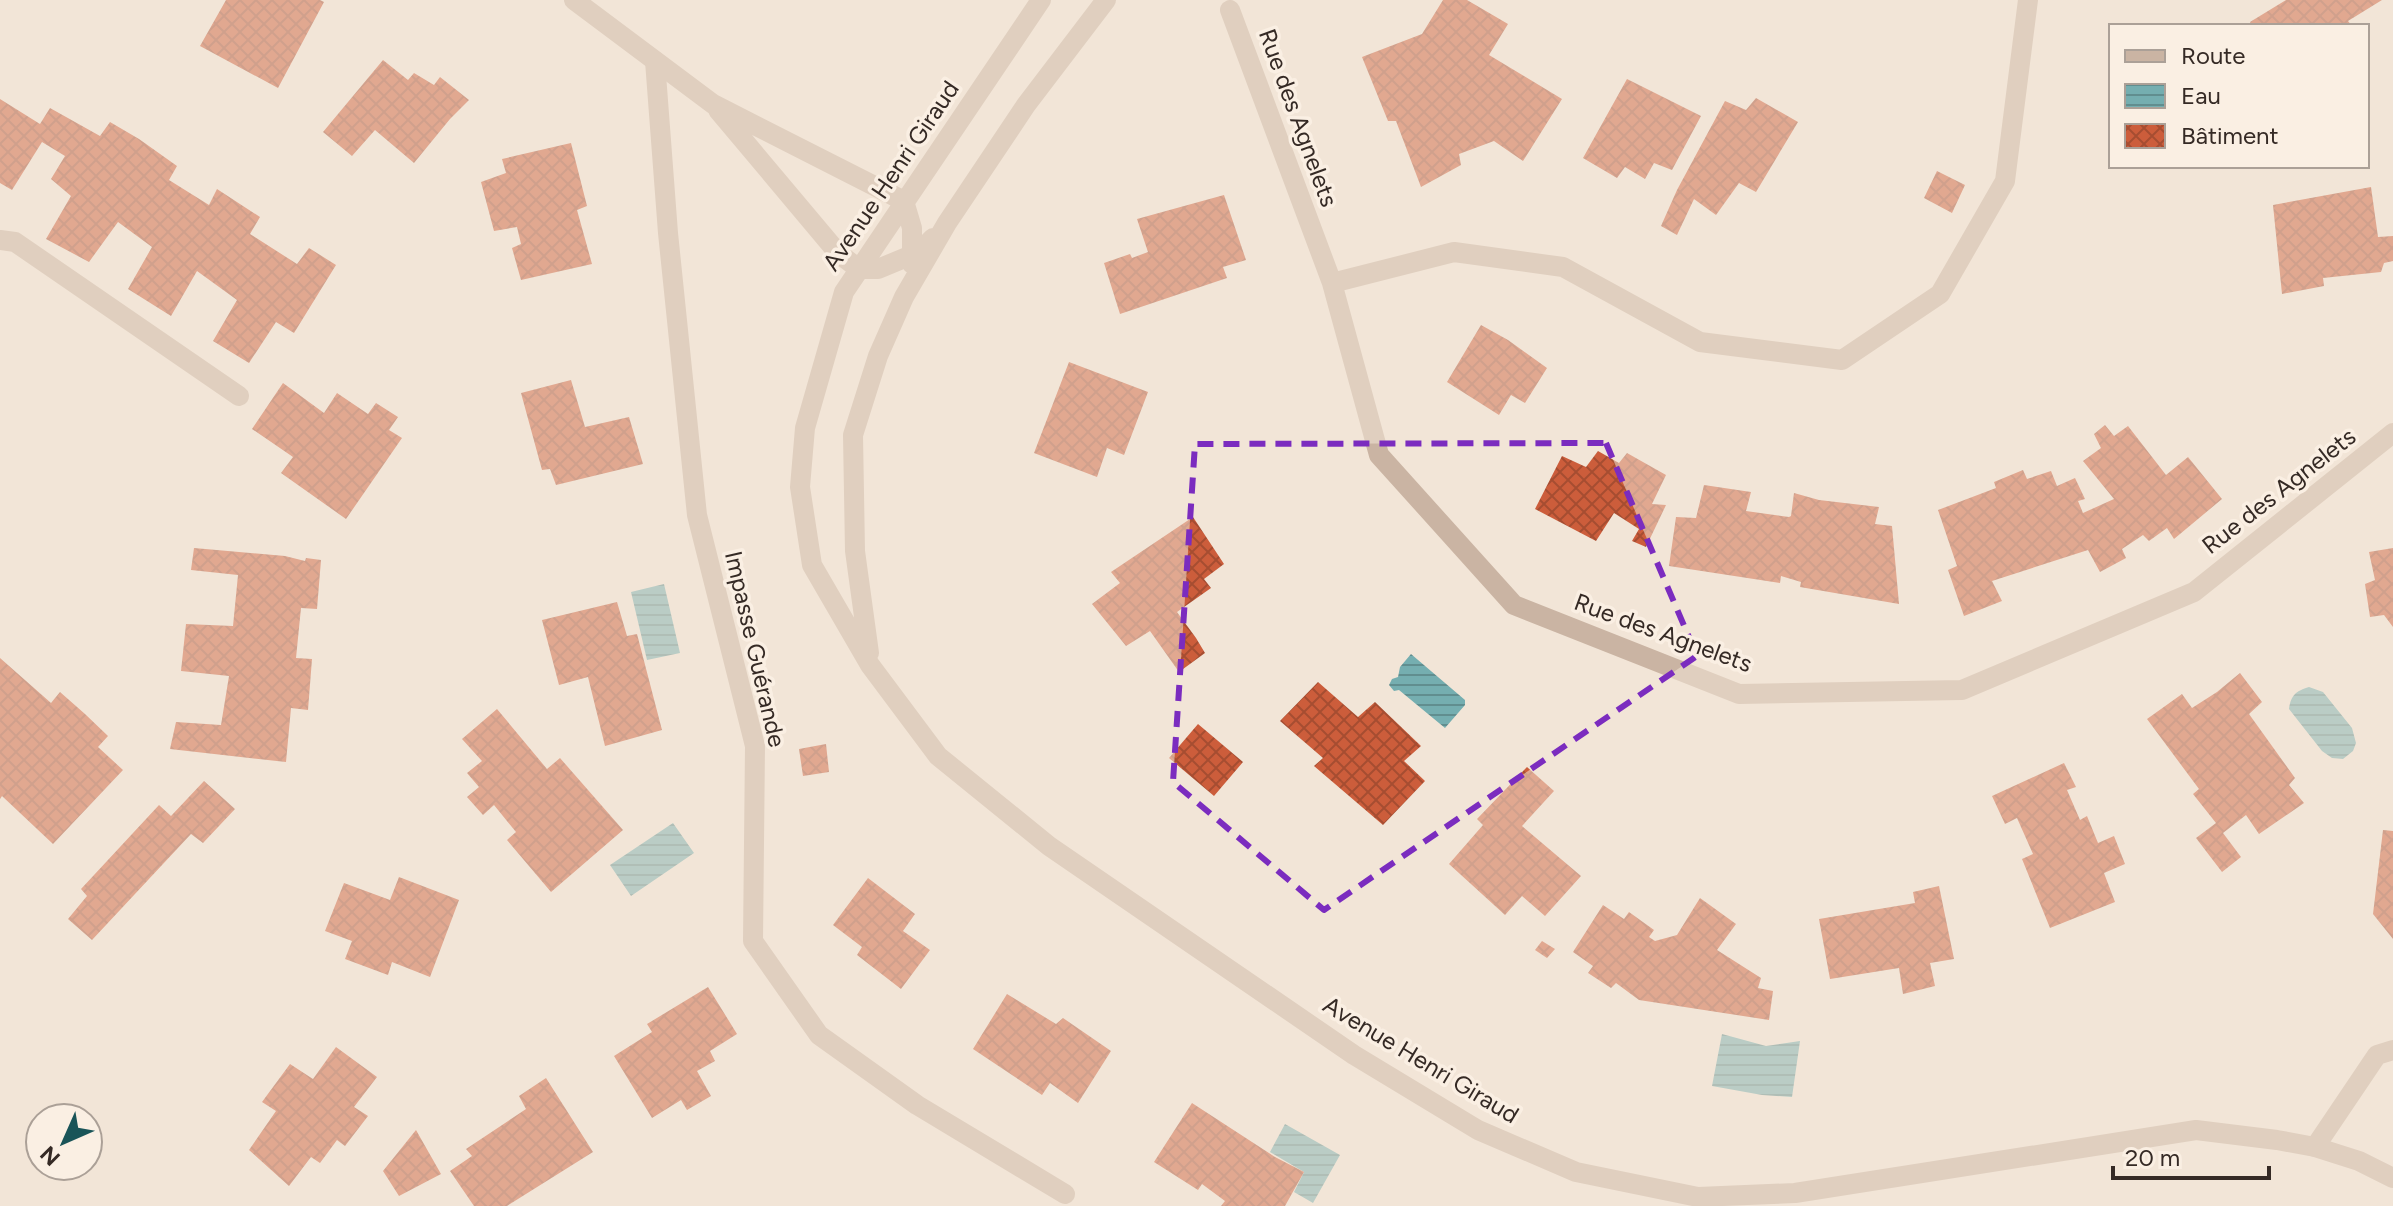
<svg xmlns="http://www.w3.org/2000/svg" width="2393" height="1206" font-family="Figtree,sans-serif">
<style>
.water{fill:url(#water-rules)}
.building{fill:url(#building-cross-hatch)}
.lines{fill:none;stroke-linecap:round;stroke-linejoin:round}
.minor{stroke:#cab4a3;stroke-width:20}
.tertiary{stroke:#cab4a3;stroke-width:20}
.marked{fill:none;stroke:#7b2cbf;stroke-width:6;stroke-dasharray:16 10;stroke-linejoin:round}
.labels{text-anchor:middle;stroke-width:7;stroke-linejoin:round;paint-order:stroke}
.street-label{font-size:24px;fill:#352a25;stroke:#faefe3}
</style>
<defs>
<pattern id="water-rules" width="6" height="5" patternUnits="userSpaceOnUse" patternTransform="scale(2)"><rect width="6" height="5" fill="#75aeb0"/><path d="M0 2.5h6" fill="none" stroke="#618e8f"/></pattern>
<pattern id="building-cross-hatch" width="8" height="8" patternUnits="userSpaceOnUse" patternTransform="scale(2)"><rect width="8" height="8" fill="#cc5d3b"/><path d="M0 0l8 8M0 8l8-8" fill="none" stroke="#a64d31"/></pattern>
</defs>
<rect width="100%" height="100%" fill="#f2e5d7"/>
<path class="water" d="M664,584L680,653L647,660L631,592Z
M1411,654L1465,700V705L1445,728L1399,690L1394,691L1389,685L1392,679L1398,677L1400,667Z
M2309,687L2323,692L2352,728L2356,743L2353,751L2343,759L2332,758L2322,751L2289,709C2291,695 2296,691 2309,687Z
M673,823L694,853L631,896L610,865Z
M1722,1034L1766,1046L1800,1041L1792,1097L1762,1095L1712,1086Z
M1285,1124L1340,1155L1313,1203L1294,1192L1304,1172L1270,1152Z"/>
<path class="building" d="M226,0H320L324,2L278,88L200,46Z
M1443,0H1467L1508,24L1489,55L1562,99L1523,161L1494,141L1459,154L1461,165L1421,187L1396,121H1388L1362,57L1422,34Z
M2286,0H2382L2348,21L2352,26H2252L2250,22Z
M383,60L408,80L414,73L434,85L440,77L469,100L450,119L414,163L375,130L352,156L323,132Z
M1627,79L1701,116L1672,170L1654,163L1645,179L1625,167L1617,178L1583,158Z
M1756,98L1798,122L1756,192L1739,183L1716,215L1694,199L1677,235L1661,226L1677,190L1725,101L1746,110Z
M0,99L40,124L50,108L100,136L110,122L139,139L177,166L169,180L209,205L217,189L260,217L250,234L297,264L309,248L336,265L294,333L276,322L249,363L213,341L237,300L197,271L171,316L128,289L152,247L118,222L89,262L46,239L71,196L51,179L65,156L42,142L12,190L0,183Z
M571,143L587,206L577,210L592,264L521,280L512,248L521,244L517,227L494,231L481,182L506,173L502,159Z
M1937,171L1965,185L1952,213L1924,198Z
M2371,187L2378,237L2393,236V261L2384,263L2381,272L2323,278L2324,286L2282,294L2273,205Z
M1224,195L1246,260L1223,267L1227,278L1120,314L1104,263L1130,254L1132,258L1148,252L1137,219Z
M1481,325L1508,340L1547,368L1525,403L1511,395L1499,415L1447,382Z
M1069,362L1148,392L1124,455L1107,448L1097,477L1034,453Z
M571,380L585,427L629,417L643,464L556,485L550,469L542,470L521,393Z
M283,383L324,413L337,393L368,414L376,403L398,417L389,430L402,438L346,519L281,473L293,457L252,429Z
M2105,425L2114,436L2128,426L2166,475L2188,457L2222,499L2174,539L2167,528L2149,541L2143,535L2122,549L2126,558L2100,572L2088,550L1992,581L2002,601L1964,616L1948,570L1957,566L1938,510L1996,488L1994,482L2023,470L2027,479L2051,471L2057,486L2075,478L2085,499L2078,501L2083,513L2114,499L2083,461L2101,448L2094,434Z
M1598,451L1619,463L1627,453L1666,475L1652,504L1666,505L1646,547L1632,541L1639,529L1614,513L1596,541L1535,509L1562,456L1586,467Z
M1704,485L1751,492L1746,511L1789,517L1791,516L1794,493L1819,500L1879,507L1875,524L1892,526L1899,604L1800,587L1801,582L1781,576L1780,583L1669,566L1676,517L1696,518Z
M1193,517L1224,564L1204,579L1211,588L1177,612L1196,638L1205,653L1179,672L1150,631L1126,646L1092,604L1120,583L1111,572Z
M194,548L285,556L305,561L306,558L321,560L317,609L301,608L296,658L312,659L308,710L291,708L286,762L170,749L176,722L221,725L229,676L181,671L186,624L233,626L238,575L191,570Z
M2393,548V627L2384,615L2370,617L2365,584L2375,580L2369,552Z
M617,602L627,636L637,634L662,730L605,746L588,677L559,685L542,620Z
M0,658L51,703L60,692L85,714L108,736L98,747L123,770L53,844L2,796L0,799Z
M2240,673L2262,702L2249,714L2295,778L2289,785L2304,803L2259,834L2246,815L2223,833L2241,857L2222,872L2196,838L2216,823L2193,794L2199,789L2147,719L2182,694L2192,708L2217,692Z
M1318,682L1358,717L1375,702L1421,746L1404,761L1425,781L1383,825L1314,766L1323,758L1280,721Z
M497,709L547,769L560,758L623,830L551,892L507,840L516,832L494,805L483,815L467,797L479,787L467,773L482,761L462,739Z
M1198,724L1243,762L1214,796L1169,758Z
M826,744L829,772L803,776L799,749Z
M2064,763L2076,787L2067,790L2080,820L2087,816L2098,843L2114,836L2125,864L2104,873L2115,902L2050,928L2022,859L2033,854L2017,818L2005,824L1992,796Z
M1527,767L1554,791L1522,826L1581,876L1545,916L1522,896L1505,915L1449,864L1483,825L1477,819Z
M204,781L235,809L203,843L191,834L92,940L68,919L87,896L81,889L159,805L171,816Z
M2383,830L2393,831V939L2373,914Z
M399,877L459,900L430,977L392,962L388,975L345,959L352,941L325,931L344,883L390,900Z
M868,878L915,914L903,931L930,950L901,989L857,955L862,947L833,925Z
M1939,886L1954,959L1930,963L1935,986L1903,994L1899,968L1830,979L1819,919L1915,903L1913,892Z
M1700,898L1736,924L1717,950L1761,978L1758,988L1773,991L1769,1020L1639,1000L1616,983L1611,988L1588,973L1593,966L1573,952L1603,905L1624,919L1629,912L1654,930L1649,937L1655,941L1677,935Z
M1542,941L1555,949L1547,958L1535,950Z
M708,987L737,1034L710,1051L715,1061L697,1071L711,1096L687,1110L681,1100L652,1118L614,1056L652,1032L647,1024Z
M1007,994L1056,1024L1063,1018L1111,1051L1078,1103L1050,1083L1042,1095L973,1049Z
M336,1047L377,1077L354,1107L368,1116L345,1146L337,1140L320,1163L311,1157L289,1186L249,1150L276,1111L262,1102L290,1064L313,1079Z
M546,1078L593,1152L507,1206H474L450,1171L472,1156L466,1149L526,1109L519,1096Z
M1192,1103L1275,1157L1304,1172L1285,1206H1221L1225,1201L1202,1184L1198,1190L1154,1162Z
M416,1130L441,1174L399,1196L383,1171Z"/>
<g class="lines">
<path class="minor" d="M1230,10L1332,283L1379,455L1514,605L1739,694L1962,690L2194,592L2393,433
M655,61L668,233L697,515L755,746L753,941L819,1035L917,1105L1065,1194
M0,240L15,242L239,396
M1332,283L1454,252L1563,267L1700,342L1842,360L1940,294L2005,181L2028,0
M2315,1147L2377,1055L2393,1050"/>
<path class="tertiary" d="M574,0L713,104L904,201
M1041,0L844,292L805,428L800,487L812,565L870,665L938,756L1049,846L1354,1055L1478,1130L1576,1172L1698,1197L1795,1193L2196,1130L2277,1140L2315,1147L2359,1161L2393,1178
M718,110L838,253L859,269H878L919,252L933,238
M904,201L912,228V264
M869,653L855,551L853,435L878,356L904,297L947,223L1026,105L1106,0"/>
</g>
<path d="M0 0H2393V1206H0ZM1606,443L1697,656L1324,910L1173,782L1195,444Z" fill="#f2e5d7" fill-opacity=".55" fill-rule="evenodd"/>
<path class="marked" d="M1606,443L1697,656L1324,910L1173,782L1195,444Z"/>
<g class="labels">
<g class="street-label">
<text transform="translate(1298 118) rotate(70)" y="8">Rue des Agnelets</text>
<text transform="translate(891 176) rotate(-56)" y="8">Avenue Henri Giraud</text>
<text transform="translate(2279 491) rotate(-38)" y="8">Rue des Agnelets</text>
<text transform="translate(1663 633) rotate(20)" y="8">Rue des Agnelets</text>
<text transform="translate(755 649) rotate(77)" y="8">Impasse Guérande</text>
<text transform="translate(1421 1060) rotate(31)" y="8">Avenue Henri Giraud</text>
</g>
</g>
<rect x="2109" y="24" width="260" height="144" fill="#faefe3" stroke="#aba097" stroke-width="2"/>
<rect x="2125" y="50" width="40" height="12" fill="#cab4a3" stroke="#aba097" stroke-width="2"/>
<text x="2181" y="64" font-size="24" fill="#352a25">Route</text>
<rect x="2125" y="84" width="40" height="24" fill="url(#water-rules)" stroke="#aba097" stroke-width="2"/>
<text x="2181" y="104" font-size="24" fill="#352a25">Eau</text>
<rect x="2125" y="124" width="40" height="24" fill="url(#building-cross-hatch)" stroke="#aba097" stroke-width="2"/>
<text x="2181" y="144" font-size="24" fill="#352a25">Bâtiment</text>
<g transform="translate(64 1142) rotate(225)"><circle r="38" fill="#faefe3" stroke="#aba097" stroke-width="2"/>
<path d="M0-6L14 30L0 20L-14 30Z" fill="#195458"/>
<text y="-12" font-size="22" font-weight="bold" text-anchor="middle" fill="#352a25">N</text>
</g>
<path d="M2113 1166v12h156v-12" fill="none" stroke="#352a25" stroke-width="4"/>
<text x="2125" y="1166" font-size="24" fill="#352a25" stroke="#faefe3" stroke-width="6" paint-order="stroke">20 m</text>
</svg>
